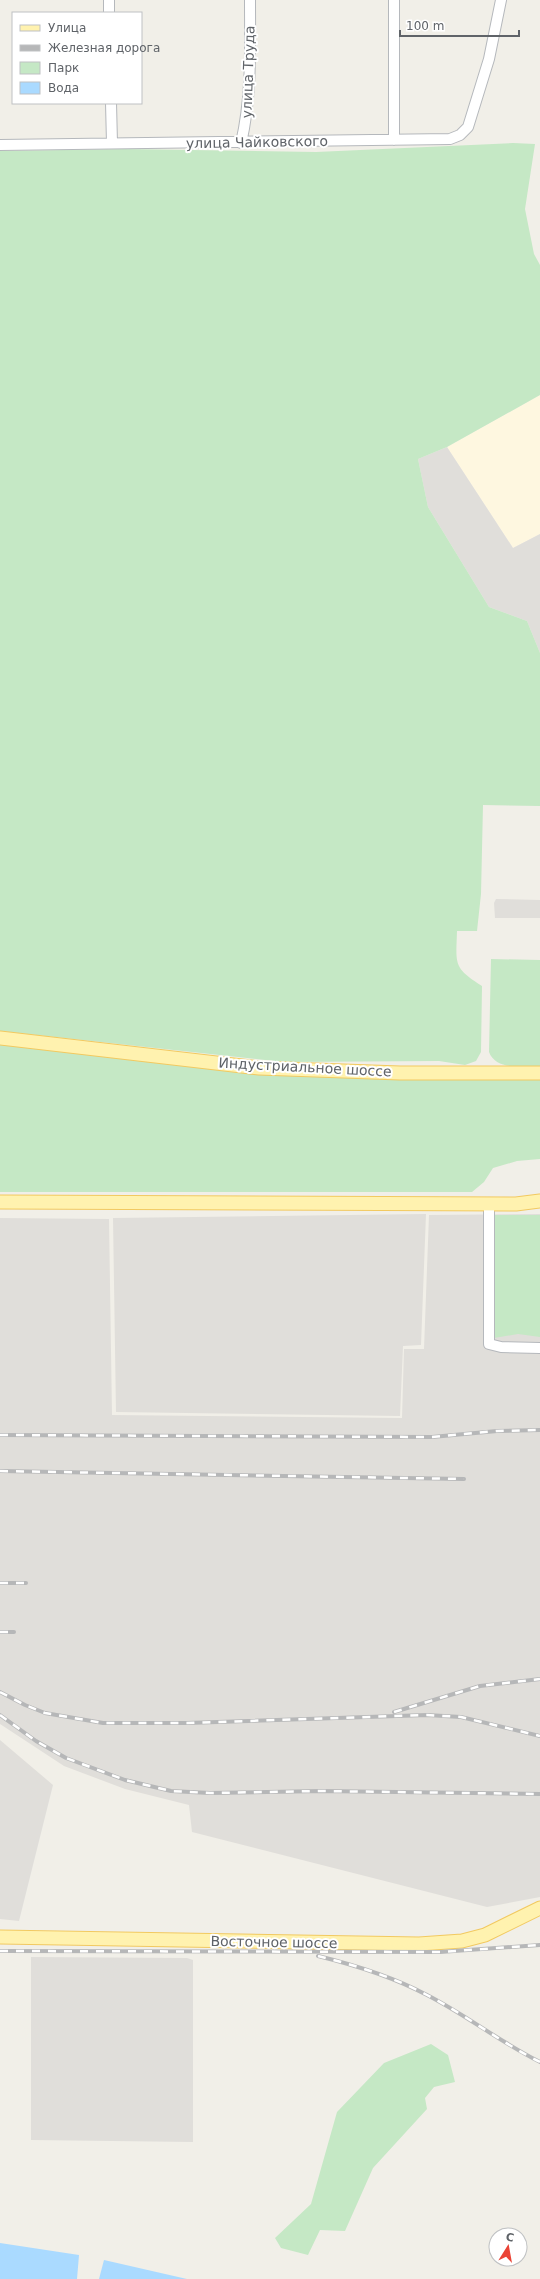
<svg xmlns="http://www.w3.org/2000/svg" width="540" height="2279" font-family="'DejaVu Sans',sans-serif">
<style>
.commercial{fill:#fef7e0}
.industrial{fill:#e0deda}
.green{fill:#c5e8c5}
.water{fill:#aadaff}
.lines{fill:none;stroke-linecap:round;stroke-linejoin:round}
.minor-casing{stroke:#b5b8bc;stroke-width:12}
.major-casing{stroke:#f2c960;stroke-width:15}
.minor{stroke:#fff;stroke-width:10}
.major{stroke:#fff2af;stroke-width:13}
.rail-casing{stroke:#b6b7b8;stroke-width:4}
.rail{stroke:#fff;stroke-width:2.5;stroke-dasharray:8;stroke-linecap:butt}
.labels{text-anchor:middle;stroke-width:4;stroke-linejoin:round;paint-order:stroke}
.street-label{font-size:14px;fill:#5f6368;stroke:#fff}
</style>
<rect width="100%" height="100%" fill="#f1efe8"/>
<path class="commercial" d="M540,395V534L513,548L447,447Z"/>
<path class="industrial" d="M447,447L513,548L540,534V653L527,621L489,607L428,507L418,459Z
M496,899L540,900V918H495L494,903Z
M426,1214L421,1345L403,1346L400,1416L116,1412L113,1218Z
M540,1214V1897L487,1907L192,1832L189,1805L125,1789L64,1766L0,1724V1218L109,1219L112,1415L402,1418L404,1349H424L429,1215Z
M0,1740L53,1785L19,1921L0,1919Z
M31,1957L187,1958L193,1960V2142L31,2140Z"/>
<path class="green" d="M513,143L535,144L525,209L534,254L540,265V395L447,447L418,459L428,507L489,607L527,621L540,653V806L483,805L481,894L477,931H457C456,965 453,967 482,986L481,1052L476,1061L465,1065L439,1061L283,1062L0,1031V151L125,149L316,152Z
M491,959L540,960V1066C524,1066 496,1071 489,1052Z
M0,1042L254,1072L540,1077V1159L517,1161L493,1168L484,1182L472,1192H0Z
M494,1215H540V1337L518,1334L494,1338Z
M431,2044L448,2055L455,2082L434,2087L425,2098L427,2109L373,2168L345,2231L320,2230L308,2255L281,2248L275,2238L311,2204L337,2112L384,2063Z"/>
<path class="water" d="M0,2243L79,2255L77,2279H0Z
M104,2260L187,2279H99Z"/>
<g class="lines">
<defs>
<path id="minor" d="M109,0V13
M111,103L112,143
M394,140V0
M241,143C252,96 250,48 250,0
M0,145L450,139L460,135L468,127L489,59L501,0
M489,1204V1344L501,1347L540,1348"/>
<path id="major" d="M0,1038L259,1068L400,1073H540
M0,1202L516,1204L540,1201
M0,1937L419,1944L462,1941L485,1935L540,1908"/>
</defs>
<use href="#minor" class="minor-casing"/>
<use href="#major" class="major-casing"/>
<use href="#minor" class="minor"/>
<use href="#major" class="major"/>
<defs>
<path id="rail" d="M0,1435L432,1437L497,1431L540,1430
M0,1471L464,1479
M0,1583H26
M0,1632H14
M0,1692L25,1705L45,1713L103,1723H187L427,1715L461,1717L540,1736
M394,1712L480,1686L540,1679
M0,1715L36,1741L66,1758L125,1780L171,1791L210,1793L321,1791L540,1794
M0,1951L440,1952L540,1945
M318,1956C355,1965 393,1977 427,1995C466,2015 500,2042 540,2062"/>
</defs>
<use href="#rail" class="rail-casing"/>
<use href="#rail" class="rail"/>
</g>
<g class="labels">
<g class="street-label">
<text transform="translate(248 72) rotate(-88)" y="5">улица Труда</text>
<text transform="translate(257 142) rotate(-1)" y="5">улица Чайковского</text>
<text transform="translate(305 1067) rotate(3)" y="5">Индустриальное шоссе</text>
<text transform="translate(274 1942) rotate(1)" y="5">Восточное шоссе</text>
</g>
</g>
<rect x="12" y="12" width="130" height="92" fill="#ffffff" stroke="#bfc1c3"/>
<rect x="20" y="25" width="20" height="6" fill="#fff2af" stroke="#bfc1c3"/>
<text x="48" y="32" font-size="12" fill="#5f6368">Улица</text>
<rect x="20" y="45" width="20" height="6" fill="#b6b7b8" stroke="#bfc1c3"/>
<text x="48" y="52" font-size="12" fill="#5f6368">Железная дорога</text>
<rect x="20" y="62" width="20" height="12" fill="#c5e8c5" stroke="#bfc1c3"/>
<text x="48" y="72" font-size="12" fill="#5f6368">Парк</text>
<rect x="20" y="82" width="20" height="12" fill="#aadaff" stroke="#bfc1c3"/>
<text x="48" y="92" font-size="12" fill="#5f6368">Вода</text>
<g transform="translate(508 2247) rotate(11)"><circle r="19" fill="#ffffff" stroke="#bfc1c3"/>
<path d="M0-3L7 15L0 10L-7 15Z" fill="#ea4335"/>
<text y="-6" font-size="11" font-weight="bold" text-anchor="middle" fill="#5f6368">С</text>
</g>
<path d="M400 30v6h119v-6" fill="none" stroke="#5f6368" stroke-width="2"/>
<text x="406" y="30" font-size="12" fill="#5f6368" stroke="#ffffff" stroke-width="3" paint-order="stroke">100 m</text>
</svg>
